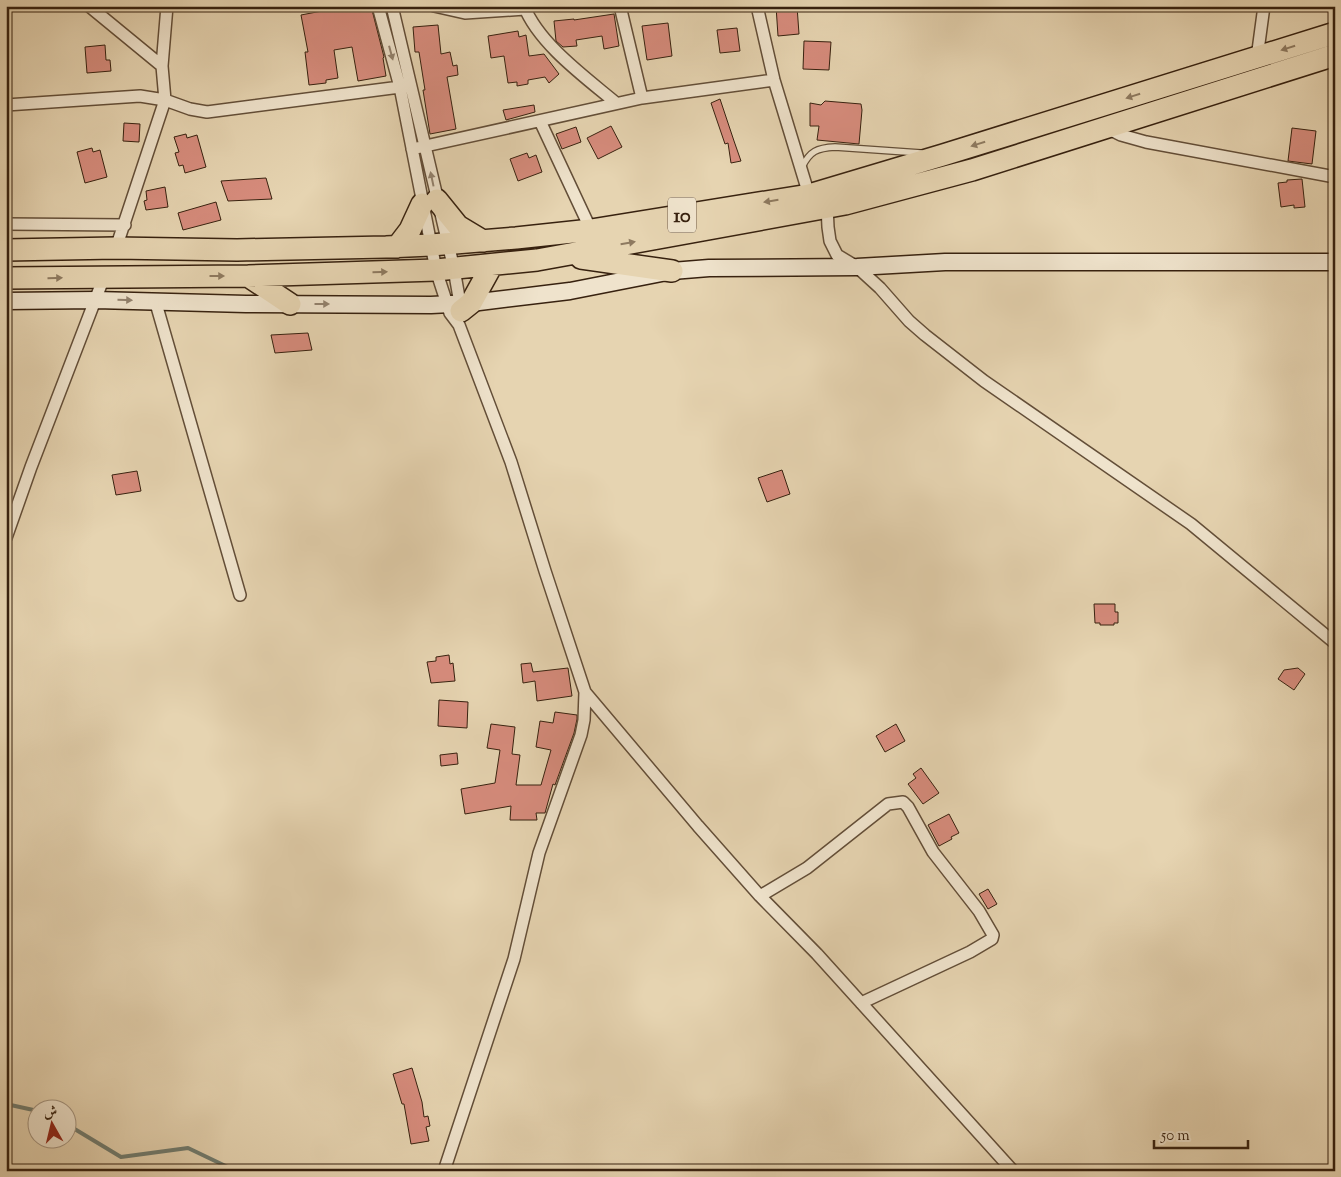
<svg xmlns="http://www.w3.org/2000/svg" width="1341" height="1177" font-family="'Sorts Mill Goudy',Amiri,serif">
<style>
.lines{fill:none;stroke-linecap:round;stroke-linejoin:round}
.stream{stroke:#707c70;stroke-width:4}
.building{fill:#d78c7d;stroke:#37210f}
.lane-casing{stroke:#634e38;stroke-width:8}
.street-casing{stroke:#634e38;stroke-width:14}
.secondary-casing{stroke:#37210f;stroke-width:19}
.highway-casing{stroke:#37210f;stroke-width:24}
.lane{stroke:#efe3cc;stroke-width:5.5}
.street{stroke:#efe3cc;stroke-width:11}
.secondary{stroke:#efe3cc;stroke-width:16}
.highway{stroke:#e6d4b1;stroke-width:21}
.oneway{fill:#8e7a60}
.oneway2{fill:#93826e}
.labels{text-anchor:middle;stroke-width:5;stroke-linejoin:round;paint-order:stroke}
.shield{fill:#efe3cc;stroke:#6e5b48;stroke-width:1}
.shield-label{font-size:20px;font-weight:bold;fill:#37210f}
</style>
<rect width="100%" height="100%" fill="#e6d4b1"/>
<filter id="stains"><feTurbulence type="fractalNoise" baseFrequency=".004" numOctaves="4"/><feColorMatrix values="0 0 0 0 .2 0 0 0 0 .09 0 0 0 0 .02 0 0 0 .5 -.17"/></filter>
<radialGradient id="worn" r=".72"><stop offset=".6" stop-color="#630" stop-opacity="0"/><stop offset="1" stop-color="#630" stop-opacity=".3"/></radialGradient>
<g class="lines">
<path class="stream" d="M6,1104L38,1111
M68,1125L121,1157L188,1148L236,1171"/>
</g>
<path class="building" d="M348,6H371L384,57L383,58L386,76L358,81L352,47L334,50L338,78L326,80V83L309,85L305,52H308L301,15Z
M776,6H797L799,34L778,36Z
M614,14L619,46L604,49L602,36L576,40L577,46L563,47L556,41L554,21L574,19V20Z
M668,23L672,56L647,60L642,26Z
M438,25L441,54L450,52L453,66L457,65L458,75L447,77L456,129L430,134L423,90H425L419,52H415L413,27Z
M737,28L740,51L720,53L717,30Z
M518,31L519,37L526,35L529,56L544,54L559,74L549,83L545,77L528,80V84L517,86V82L508,83L504,56L491,58L488,36Z
M804,41L831,42L829,70L803,69Z
M105,45L106,60H110L111,71L87,73L85,47Z
M720,99L734,141L741,161L731,163L728,143L725,144L711,103Z
M825,101L861,104L862,110L859,144L817,140L819,126H810V103L821,105Z
M534,105L535,112L506,120L503,110Z
M124,123L140,124L139,142L123,141Z
M611,126L622,147L598,159L587,138Z
M576,127L581,142L562,149L556,134Z
M1292,128L1316,131L1312,164L1288,161Z
M186,134L187,138L197,135L206,167L185,173L183,165L179,166L175,153L179,152L174,137Z
M92,148L93,152L100,150L107,177L85,183L77,152Z
M527,153L529,158L536,155L542,172L518,181L510,159Z
M266,178L272,199L228,201L221,181Z
M1302,179L1305,207L1294,208V205L1281,207L1278,183L1287,182V180Z
M165,187L168,207L146,210L144,201L147,200L146,191Z
M216,202L221,220L183,230L178,213Z
M308,333L312,350L275,353L271,335Z
M782,470L790,494L767,502L758,478Z
M137,471L141,491L116,495L112,475Z
M1094,604H1115V612H1118V623H1114V625H1100V623H1095Z
M449,655L450,664L453,663L455,681L431,683L427,662L436,661V657Z
M531,663L533,672L568,668L572,696L537,701L535,681L523,683L521,664Z
M1298,668L1305,674L1294,690L1278,679L1284,670Z
M439,700L468,702L467,728L438,726Z
M555,712L577,715V719L574,733L555,785L553,784L545,813H536L537,820H510L511,806L465,814L461,789L495,783L500,750L487,748L491,724L515,727L512,754L520,755L516,785H541L551,750L536,747L540,721L553,723Z
M896,724L905,741L885,752L876,736Z
M457,753L458,764L441,766L440,755Z
M921,768L939,793L923,804L908,784L916,778L913,774Z
M949,814L959,833L951,837L952,839L939,846L928,825Z
M988,889L997,904L988,909L979,894Z
M412,1068L422,1102L424,1117L428,1116L430,1126L426,1127L429,1141L411,1144L404,1104H402L393,1074Z"/>
<g class="lines">
<defs>
<path id="lane" d="M802,167C810,151 817,148 835,147L921,153"/>
<path id="street" d="M89,6L162,66
M378,6L400,87L436,270L450,313L459,325L511,462L545,571L585,692L584,720L581,735L539,853L514,959L444,1171
M392,6L454,269L461,309
M434,6L465,13L525,9
M524,6C539,44 585,77 616,103
M620,6L642,98
M757,6L774,80L809,195
M1257,58L1264,6
M6,105L140,96L165,100L190,109L207,112L400,87
M540,121L591,230
M1107,128L1121,135L1146,142L1335,177
M412,149L642,98L774,80
M827,206L828,227L830,241L837,255L857,267L880,288L909,321L925,335L984,381L1191,524L1335,643
M6,224L125,225
M116,248L165,100L162,66L167,6
M155,300L240,595
M6,538L31,467L104,277
M585,692L698,826L760,896L817,954L1013,1171
M760,896L807,868L888,804L903,802L908,807L933,852L979,911L993,935L992,939L970,952L861,1003"/>
<path id="secondary" d="M6,301L96,300L246,304L431,305L471,303L570,291L672,271L709,268L857,267L945,262H1335"/>
<path id="highway" d="M437,200L458,226L483,241
M397,247L410,230L422,204
M6,250L116,248L237,250L386,247L431,245L516,238L591,230L809,195L943,155L1335,33
M581,258L672,271
M248,276L290,304
M6,278L248,276L436,270L537,260L845,204L972,170L1335,55
M461,311L471,303L492,265"/>
</defs>
<use href="#lane" class="lane-casing"/>
<use href="#street" class="street-casing"/>
<use href="#secondary" class="secondary-casing"/>
<use href="#highway" class="highway-casing"/>
<use href="#lane" class="lane"/>
<use href="#street" class="street"/>
<use href="#secondary" class="secondary"/>
<use href="#highway" class="highway"/>
</g>
<defs><path id="oneway-solid" d="M-6-.8H1V-3.2L6.5 0L1 3.2V.8H-6Z" transform="scale(1.25)"/></defs>
<g class="oneway">
<use href="#oneway-solid" transform="translate(1288 48) rotate(162)"/>
<use href="#oneway-solid" transform="translate(1133 96) rotate(163)"/>
<use href="#oneway-solid" transform="translate(978 144) rotate(163)"/>
<use href="#oneway-solid" transform="translate(771 201) rotate(171)"/>
<use href="#oneway-solid" transform="translate(628 243) rotate(-10)"/>
<use href="#oneway-solid" transform="translate(380 272) rotate(-2)"/>
<use href="#oneway-solid" transform="translate(217 276)"/>
<use href="#oneway-solid" transform="translate(55 278) rotate(-1)"/>
</g>
<g class="oneway2">
<use href="#oneway-solid" transform="translate(391 53) rotate(75)"/>
<use href="#oneway-solid" transform="translate(432 179) rotate(-102)"/>
<use href="#oneway-solid" transform="translate(125 300) rotate(1)"/>
<use href="#oneway-solid" transform="translate(322 304)"/>
</g>
<g class="labels">
<rect class="shield" x="668" y="197.5" width="28" height="35" rx="4"/>
<g class="shield-label">
<text x="682" y="222">10</text>
</g>
</g>
<rect width="1341" height="1177" fill="none" stroke="#e6d4b1" stroke-width="25"/>
<rect x="8" y="8" width="1326" height="1162" fill="none" stroke="#37210f" stroke-width="2.5"/>
<rect x="12" y="12" width="1316" height="1152" fill="none" stroke="#37210f"/>
<g transform="translate(52 1124) rotate(352)"><circle r="24" fill="#efe3cc" stroke="#a59580"/>
<path d="M0-4L9 19L0 12L-9 19Z" fill="#8f2418"/>
<text y="-8" font-size="14" font-weight="bold" text-anchor="middle" fill="#37210f">ش</text>
</g>
<path d="M1154 1140v8h94v-8" fill="none" stroke="#37210f" stroke-width="2.5"/>
<text x="1161" y="1140" font-size="15" fill="#37210f" stroke="#efe3cc" stroke-width="4" paint-order="stroke">50 m</text>
<rect width="100%" height="100%" filter="url(#stains)"/>
<rect width="100%" height="100%" fill="url(#worn)"/>
</svg>
